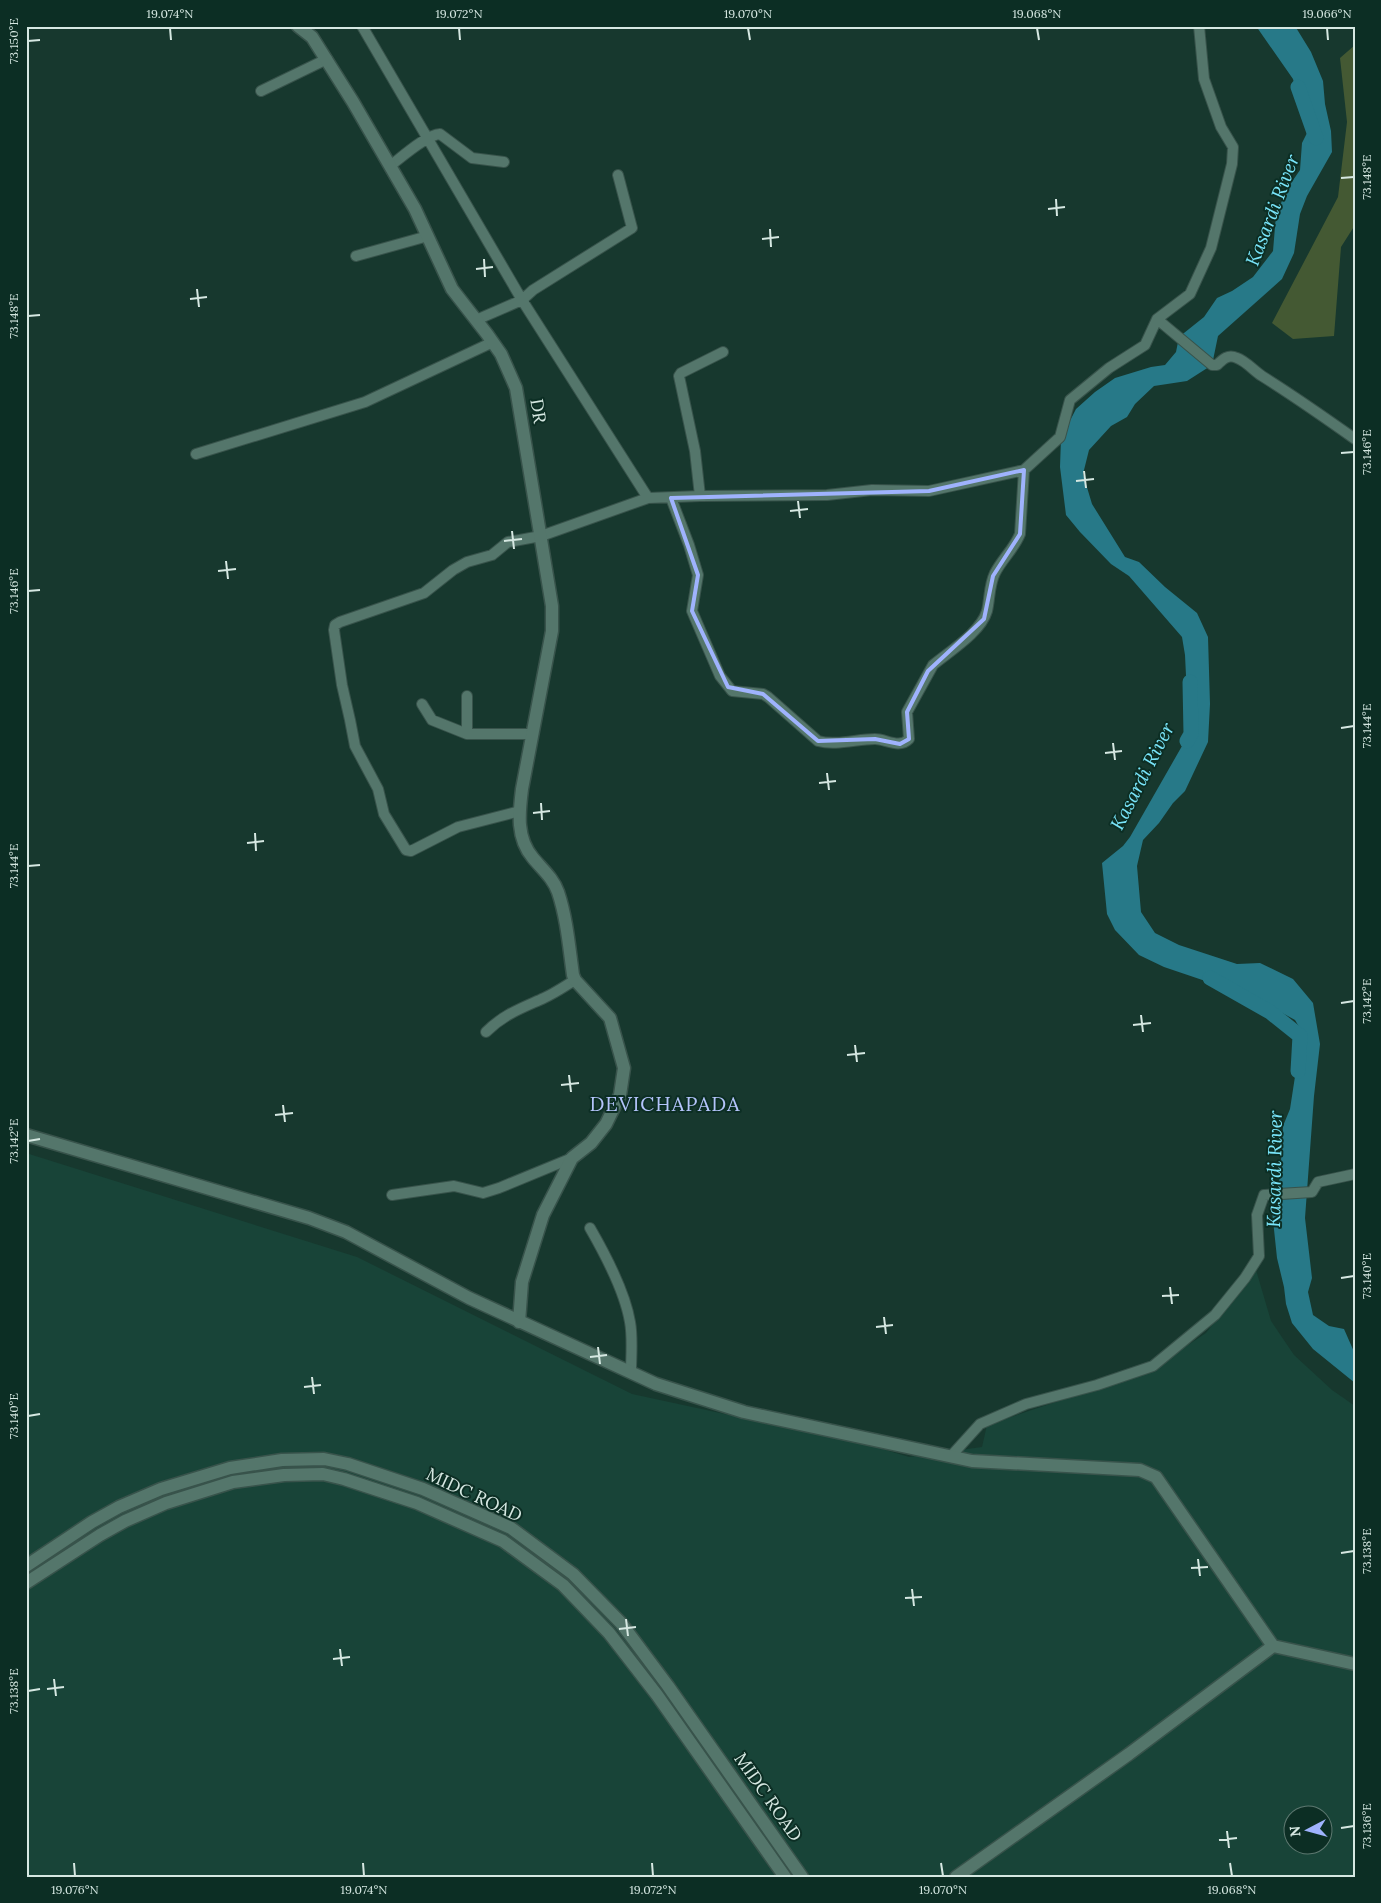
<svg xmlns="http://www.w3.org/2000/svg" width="1381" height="1903" font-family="Lora,serif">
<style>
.built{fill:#184438;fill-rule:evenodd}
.green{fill:#445933}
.water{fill:#277988}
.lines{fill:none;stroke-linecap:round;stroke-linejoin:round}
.river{stroke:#277988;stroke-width:15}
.street-casing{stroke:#38534b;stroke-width:12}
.secondary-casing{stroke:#38534b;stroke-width:15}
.street{stroke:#54766b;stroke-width:10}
.secondary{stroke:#54766b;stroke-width:12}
.marked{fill:none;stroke:#9fb3fd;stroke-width:4;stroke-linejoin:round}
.ticks{fill:none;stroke:#d6e8e2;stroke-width:2}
.labels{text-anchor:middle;stroke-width:4;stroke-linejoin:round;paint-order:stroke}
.street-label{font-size:18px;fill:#d6e8e2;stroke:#0c2e24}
.water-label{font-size:19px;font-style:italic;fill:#79e5fa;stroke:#0c2e24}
.quarter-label{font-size:20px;letter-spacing:1px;fill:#b4c4fb;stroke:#0c2e24}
.neatline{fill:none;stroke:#d6e8e2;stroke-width:2}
.ticks-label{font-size:12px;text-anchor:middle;fill:#d6e8e2}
</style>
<rect width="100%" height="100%" fill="#17382e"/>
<path class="built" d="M26,1153L357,1257L632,1394L869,1445L909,1457L982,1447L987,1425L1149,1371L1206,1333L1256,1270L1271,1321L1294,1355L1332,1390L1355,1406V1877H26ZM1294,1816H1324V1846H1294Z"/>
<path class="green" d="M1355,45V225L1341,247L1334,336L1293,339L1272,323L1338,197L1347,122L1340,58Z"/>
<path class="water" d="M1256,26H1295L1311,52L1323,81L1325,104L1331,131L1332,152L1307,196L1300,214L1294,253L1282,279L1218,336L1212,365L1187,381L1154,386L1135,404L1127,417L1111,426L1089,450L1083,474L1092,504L1125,557L1139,562L1165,587L1197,613L1208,637L1210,704L1208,742L1185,791L1173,803L1159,823L1143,840L1137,866L1141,912L1155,933L1179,945L1237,964L1260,963L1293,979L1313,1003L1320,1044L1314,1096L1305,1218L1312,1278L1308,1292L1313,1315L1329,1326L1344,1329L1355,1354V1383L1313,1349L1292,1323L1286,1304L1284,1287L1277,1258L1271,1201L1280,1178L1283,1126L1290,1109L1298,1057L1304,1035L1295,1020L1277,1010L1229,989L1164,967L1139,955L1115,930L1107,914L1102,863L1123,846L1130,837L1182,746L1192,717L1186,676L1185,655L1182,637L1129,576L1111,564L1080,532L1066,515L1060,467L1061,438L1076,409L1095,392L1115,378L1151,367L1165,365L1176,352L1179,337L1204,317L1217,298L1232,291L1253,277L1273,251L1276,215L1287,189L1300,170L1302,143L1310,127L1308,104L1299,105L1293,79Z"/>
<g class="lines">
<path class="river" d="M1298,87L1316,138
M1187,741L1191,734L1190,682
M1210,978L1270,1012L1300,1036L1298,1071"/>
<defs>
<path id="street" d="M362,26L522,300L648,498
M261,91L327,59
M390,166C402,157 426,135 440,134L472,158L504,162
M356,256L428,236
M1157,319L1212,365H1217C1223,359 1228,354 1237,358C1246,361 1254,371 1262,376C1294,396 1324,417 1355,439
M476,320L522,300L533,290L632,228L618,175
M196,454L365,402L493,342
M700,496L695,451L679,376L681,373L723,352
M671,498L689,545L698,575L692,611L720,676L732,691L763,694L768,697L818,741C836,746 857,739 875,739C886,739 899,749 909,739L907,712L933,665C950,651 981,632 987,611C990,598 989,585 995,573C1002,559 1014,549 1020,534L1024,470
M422,704L432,720L467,734H532
M467,734V696
M520,811L458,827L411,851L406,850L384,814L378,789L355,746L350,720L342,685L334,630L335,625L340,622L424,593L453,570L467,562L492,555L508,542L541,536L648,498L700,496L827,495L872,490L929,491L1024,470L1060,437L1070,400L1109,368L1145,345L1157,319L1190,294L1211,248L1232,164L1233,147L1221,127L1204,79L1199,26
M486,1032C504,1014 522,1008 544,998C555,993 565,986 575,980
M392,1195L454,1186L483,1193L499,1188L572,1158
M590,1228C605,1254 625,1292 630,1322C633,1338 631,1356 631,1373
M951,1456L980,1424L1026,1404L1097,1385L1153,1366L1215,1315L1245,1278L1259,1256L1257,1215L1264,1195L1312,1192L1318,1182L1355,1174"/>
<path id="secondary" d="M298,26L312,37L353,102L415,209L452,289L487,334L501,354L516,388L552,606V631L522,789C519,813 516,838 533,858C543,870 553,878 558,892C567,919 569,947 573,975L575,980L610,1018L624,1068L620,1095L606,1124L591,1143L572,1158L543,1215L522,1282L519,1322
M26,1135L309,1218L346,1232L469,1298L656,1384L744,1412L972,1461L1140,1470L1156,1477L1273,1646L1355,1664
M26,1566L92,1522L119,1507L161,1489L230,1468L282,1460L324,1459L348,1464L423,1489L511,1528L573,1574L621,1623L668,1686L802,1877
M26,1583L100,1535L125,1521L166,1503L233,1482L284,1475L323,1474L344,1479L417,1503L503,1541L563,1585L609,1633L657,1695L785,1877
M956,1877L1129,1754L1273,1646"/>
</defs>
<use href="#street" class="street-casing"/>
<use href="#secondary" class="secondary-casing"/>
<use href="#street" class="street"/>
<use href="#secondary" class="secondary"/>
</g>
<path class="marked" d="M1024,470L1020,534L993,576L984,619L928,671L907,712L909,739L900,744L875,739L818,741L763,694L728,687L692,611L698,575L671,498L929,491Z"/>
<path class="ticks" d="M170,28L171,40M459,28L460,40M748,28L750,40M1037,28L1039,40M1327,28L1328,40M28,41L40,40M1341,178L1354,177M1056,199L1057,216M1048,209L1065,207M770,229L771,247M762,239L779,237M484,259L485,277M476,269L493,267M197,289L199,307M190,299L207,297M28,316L40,315M1341,453L1354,452M1084,471L1086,488M1076,481L1094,479M798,501L800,518M790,511L808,509M512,531L514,549M504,541L522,539M226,561L228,579M218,571L236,569M28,591L40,590M1341,728L1354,726M1113,743L1115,760M1105,753L1122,751M827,773L829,790M819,783L836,781M541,803L542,820M533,813L550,811M255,833L256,851M247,843L264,841M28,866L40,865M1341,1003L1354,1001M1141,1015L1143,1032M1133,1025L1151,1023M855,1045L857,1062M847,1055L865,1053M569,1075L571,1092M561,1085L579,1083M283,1105L285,1122M275,1115L293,1113M28,1141L40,1139M1341,1278L1354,1276M1170,1287L1172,1304M1162,1296L1179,1295M884,1317L886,1334M876,1327L893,1325M598,1347L600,1364M590,1357L607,1355M312,1377L314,1394M304,1387L321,1385M28,1416L40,1414M1341,1553L1354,1551M1198,1559L1200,1576M1191,1568L1208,1567M912,1589L914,1606M905,1598L922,1597M626,1619L628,1636M619,1629L636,1627M340,1649L342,1666M333,1659L350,1657M54,1679L56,1696M47,1689L64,1687M28,1691L40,1689M1341,1828L1354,1826M1227,1831L1229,1848M1219,1840L1237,1838M74,1863L75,1876M363,1863L364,1876M652,1863L653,1876M941,1863L943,1876M1230,1863L1232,1876"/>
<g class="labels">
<g class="street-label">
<text transform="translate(538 411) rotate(81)" y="6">DR</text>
<text transform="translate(474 1495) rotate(25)" y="6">MIDC ROAD</text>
<text transform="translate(768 1797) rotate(55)" y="6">MIDC ROAD</text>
</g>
<g class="water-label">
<text transform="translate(1272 210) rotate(-69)" y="7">Kasardi River</text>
<text transform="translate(1142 776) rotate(-63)" y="7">Kasardi River</text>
<text transform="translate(1274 1169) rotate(-89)" y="7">Kasardi River</text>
</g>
<g class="quarter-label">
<text x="665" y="1111">DEVICHAPADA</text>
</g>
</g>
<rect width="1381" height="1903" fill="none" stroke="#0c2e24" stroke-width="55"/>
<g transform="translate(1308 1830) rotate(264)"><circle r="24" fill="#0c2e24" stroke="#5d7870"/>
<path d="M0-4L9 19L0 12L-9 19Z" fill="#9fb3fd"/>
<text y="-8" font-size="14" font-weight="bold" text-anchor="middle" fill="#d6e8e2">N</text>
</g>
<rect x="28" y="28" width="1326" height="1848" class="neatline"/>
<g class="ticks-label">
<text x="170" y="18">19.074°N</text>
<text x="459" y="18">19.072°N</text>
<text x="748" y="18">19.070°N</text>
<text x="1037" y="18">19.068°N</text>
<text x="1327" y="18">19.066°N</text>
<text transform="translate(14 41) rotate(-90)" y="4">73.150°E</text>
<text transform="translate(1367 177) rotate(-90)" y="4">73.148°E</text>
<text transform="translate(14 316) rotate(-90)" y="4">73.148°E</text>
<text transform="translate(1367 452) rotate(-90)" y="4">73.146°E</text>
<text transform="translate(14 591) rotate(-90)" y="4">73.146°E</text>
<text transform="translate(1367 726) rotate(-90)" y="4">73.144°E</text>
<text transform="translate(14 866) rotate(-90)" y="4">73.144°E</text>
<text transform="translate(1367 1001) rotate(-90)" y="4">73.142°E</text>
<text transform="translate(14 1141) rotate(-90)" y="4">73.142°E</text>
<text transform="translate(1367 1276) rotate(-90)" y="4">73.140°E</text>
<text transform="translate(14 1416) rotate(-90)" y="4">73.140°E</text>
<text transform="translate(1367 1551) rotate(-90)" y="4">73.138°E</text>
<text transform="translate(14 1691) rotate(-90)" y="4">73.138°E</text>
<text transform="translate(1367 1826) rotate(-90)" y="4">73.136°E</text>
<text x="75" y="1894">19.076°N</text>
<text x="364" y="1894">19.074°N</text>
<text x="653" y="1894">19.072°N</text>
<text x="943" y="1894">19.070°N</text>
<text x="1232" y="1894">19.068°N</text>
</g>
</svg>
